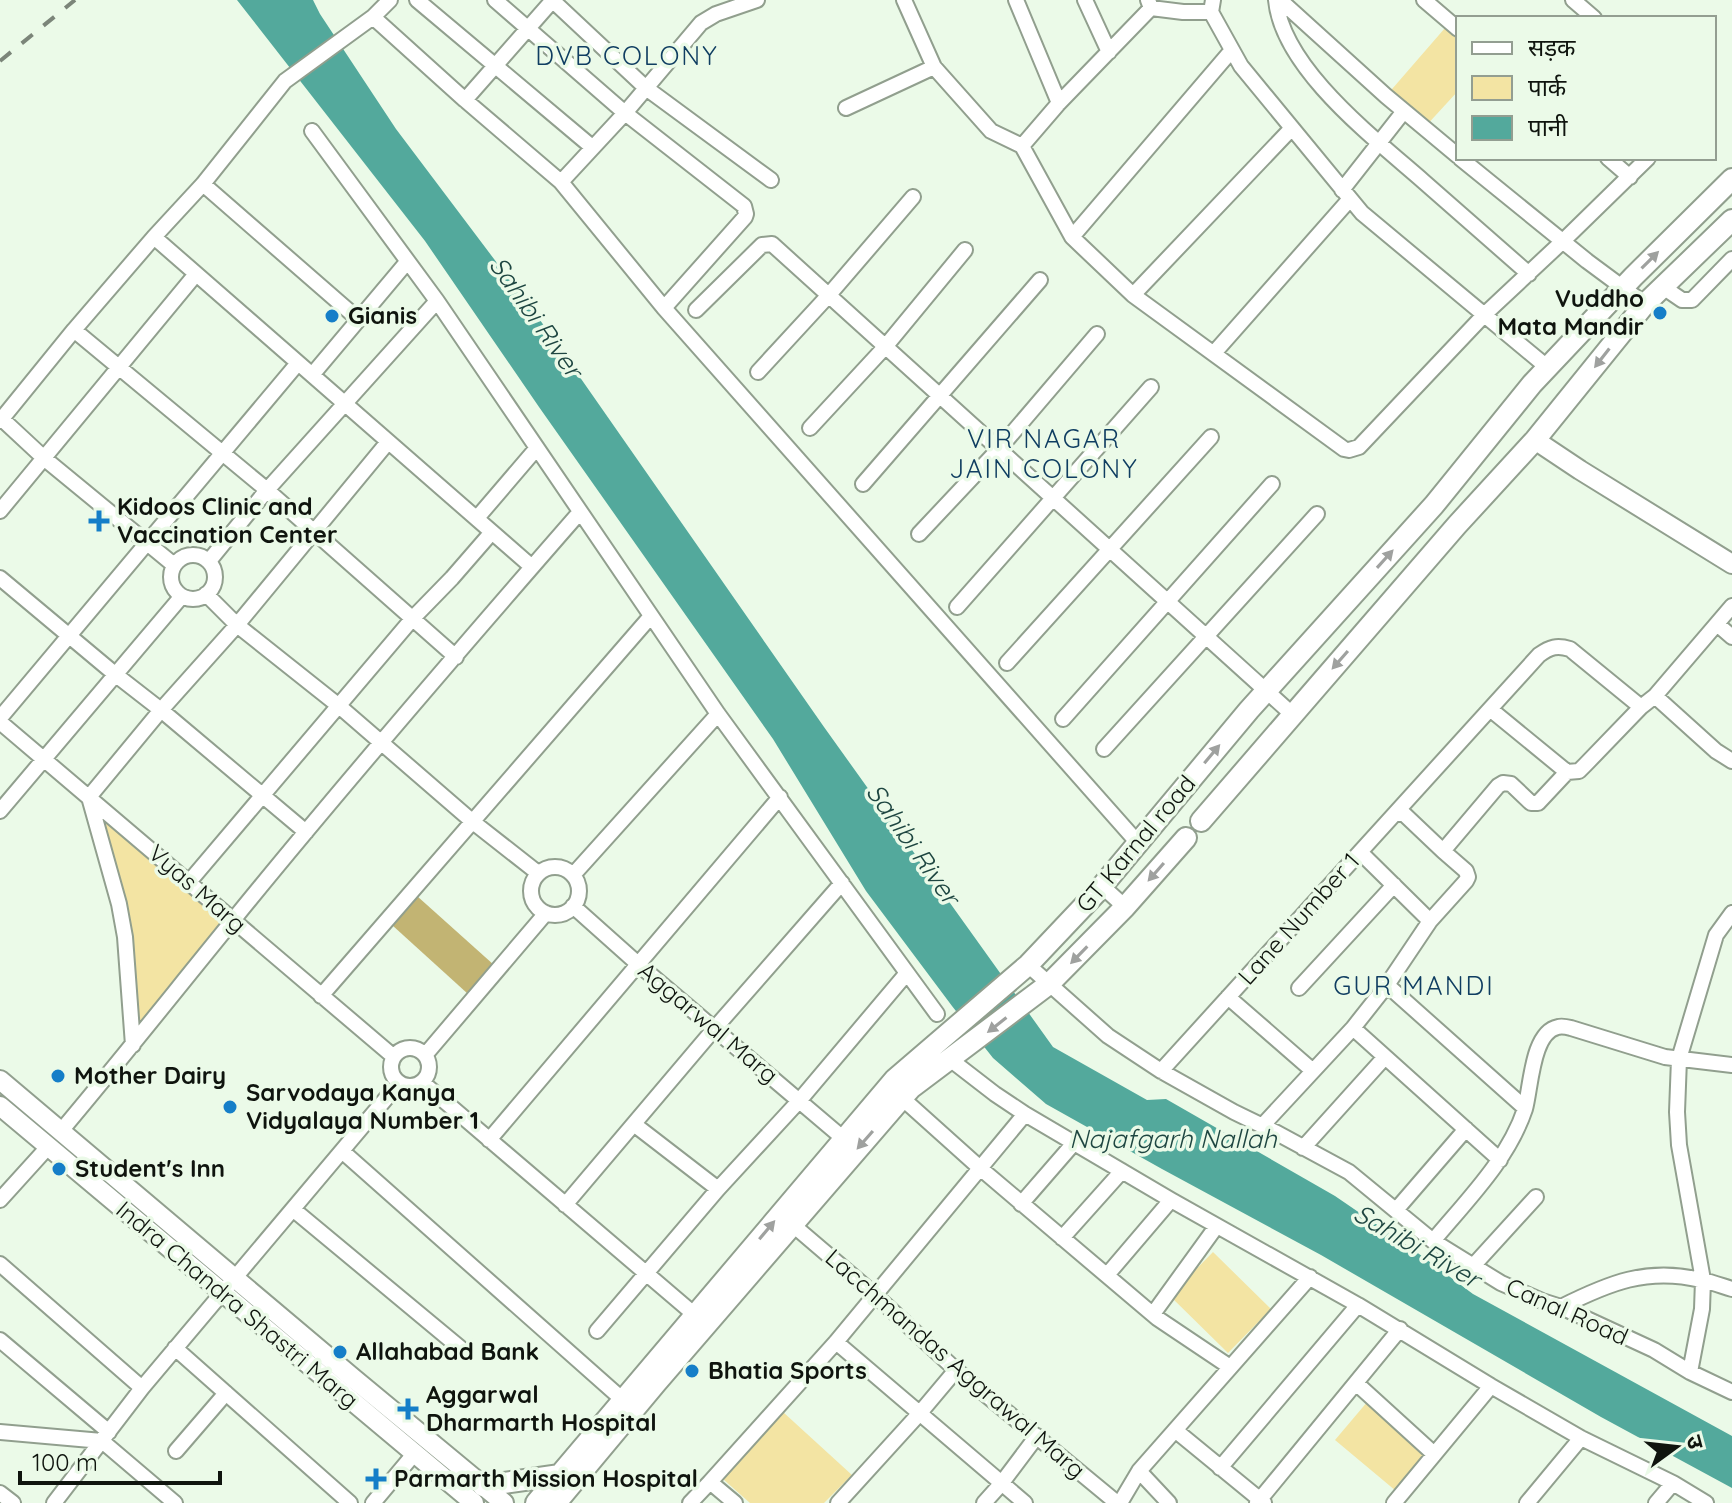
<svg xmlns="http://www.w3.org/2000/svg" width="1732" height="1503" font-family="Quicksand,'Noto Sans Devanagari',sans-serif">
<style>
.green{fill:#f3e4a3}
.forest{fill:#c2b473}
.water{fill:#53a99c}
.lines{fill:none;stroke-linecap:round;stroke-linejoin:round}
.minor-casing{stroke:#919f8e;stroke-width:18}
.tertiary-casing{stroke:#919f8e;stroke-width:22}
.secondary-casing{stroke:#919f8e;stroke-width:24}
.minor{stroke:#fff;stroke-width:14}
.tertiary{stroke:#fff;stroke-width:18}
.secondary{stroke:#fff;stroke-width:20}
.rail{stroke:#7b8579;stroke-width:4;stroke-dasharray:14 14;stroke-linecap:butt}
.oneway{fill:#9fa19f}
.poi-dot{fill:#157ec8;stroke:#ebfae8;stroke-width:3}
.labels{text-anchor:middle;stroke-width:7;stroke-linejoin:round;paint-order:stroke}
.poi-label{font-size:24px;font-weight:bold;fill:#0f140e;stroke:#ebfae8;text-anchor:start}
.street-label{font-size:24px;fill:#0f140e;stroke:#ebfae8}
.neighbourhood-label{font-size:26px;letter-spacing:2px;fill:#0f3d61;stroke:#ebfae8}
.water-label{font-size:26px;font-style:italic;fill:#1e4641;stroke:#ebfae8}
</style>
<rect width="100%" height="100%" fill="#ebfae8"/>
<path class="green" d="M1445,28L1458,39V91L1424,128L1386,96Z
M99,812L226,920L137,1033Z
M1213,1252L1271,1309L1228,1353L1170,1296Z
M1368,1401L1429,1453L1396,1491L1335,1440Z
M783,1412L852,1475L824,1503H750L723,1479Z"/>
<path class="forest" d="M417,896L494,965L468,994L392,925Z"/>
<path class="water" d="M237,0H313L320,14L396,129L540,320L824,727L1053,1047L1147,1100L1166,1099L1335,1196L1411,1248L1473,1294L1732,1436V1488L1601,1417L1321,1255L1162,1169L1046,1104L993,1058L952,1006L866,891L773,739L539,407L425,241Z"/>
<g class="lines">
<defs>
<path id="minor" d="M417,0L592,147
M495,0L625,113L744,206L746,214L745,217L664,308
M552,0L646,88L771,180
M904,0L934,67L991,131L1022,146L1072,237L1232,50
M1016,0L1059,103
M1085,0L1109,52
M1148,0L1151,8L1183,12H1211
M1213,0L1211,12L1241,66L1362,213L1547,367
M1276,0C1282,68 1374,138 1423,181C1458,212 1494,243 1529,274
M1280,0L1386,96L1458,156
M1424,0L1458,29
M1573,0L1594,18
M373,17L465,100L561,182L664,308L1138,843
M465,100L553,0
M846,108L934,67
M312,131L437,301L718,714L937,1014
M1022,146L1059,103L1151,8
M1460,158L1587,261L1645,304
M1608,158L1630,177
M561,182L625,113L701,23L716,14L757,0
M203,184L358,319
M1342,190L1404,111
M154,237L532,567
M1072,237L1133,295L1292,128
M1663,287L1682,300H1692L1732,259
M1133,295L1344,449L1349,450L1359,447L1485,314L1563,241L1648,158
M696,310L762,245L772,244L1293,715
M74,330L267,490L456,657
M1214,353L1350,199
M758,372L828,296L913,197
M312,375L407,262
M2,419L45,459L174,565
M0,421L74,330L154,237L203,184L285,81L373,17L390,0
M810,428L885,347L965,250
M863,484L1040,280
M0,511L196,274
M477,518L536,449
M919,534L998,450L1097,334
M171 577a22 22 0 1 1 44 0a22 22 0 1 1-44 0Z
M209,561L267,490L437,301
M0,578L116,675L161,710L306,832
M206,594L237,625L339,706L473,822L538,873
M957,607L1151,387
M1717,624L1732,637
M1007,663L1211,437
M1655,696L1716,751L1732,761
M1490,709L1567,772
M0,718L298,363
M1063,719L1272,484
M0,722L394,1057
M1104,749L1317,514
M0,811L182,596
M1396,814H1404L1443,851
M1360,852L1430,921
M531 891a24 24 0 1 1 48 0a24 24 0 1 1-48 0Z
M573,875L718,714
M189,882L413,618L452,578L492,532
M1102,886L1125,907
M573,906L638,964L844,1139
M1028,965L1108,1036L1161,1071L1234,1112L1275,1132L1349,1172L1433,1241L1501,1283L1542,1301L1561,1307L1654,1350L1690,1372L1732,1392
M1387,985L1525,1108
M1299,988L1394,885
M321,996L651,616
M1228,997L1313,1071
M1353,1028L1500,1160
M133,1045L125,937L119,904L89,797L161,710L237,625L388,442
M391 1067a19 19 0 1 1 38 0a19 19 0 1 1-38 0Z
M426,1054L546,913
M951,1060L995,1094L1025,1114L1171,1200L1358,1305L1491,1386L1581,1438L1673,1483L1706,1503
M1161,1071L1539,655C1550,647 1557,645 1570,649L1641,707L1655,696L1732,606
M422,1082L695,1315
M902,1098L980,1168L1157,1318L1230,1367
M635,1125L718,1189
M1262,1126L1353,1028L1387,985L1430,921L1466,881L1468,877L1466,871L1443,851L1498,786L1503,783L1511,784L1531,803H1538L1567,772L1579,771L1585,765L1641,707
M61,1131C120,1061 176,990 234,919C346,781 463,646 580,512
M489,1140L780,797
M1303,1148L1385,1057
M342,1151L623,1400
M0,1200L48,1147
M1021,1204L1074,1143
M565,1205L715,1028L842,883
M294,1210L465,1352
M1396,1210L1466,1129
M793,1225L875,1295L956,1370L1117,1503
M1062,1238L1122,1171
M1433,1241C1467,1200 1508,1160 1525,1109C1531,1087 1532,1032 1558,1027C1562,1026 1567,1027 1571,1028L1665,1057L1732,1065
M0,1264L142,1388
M1473,1266L1536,1197
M1107,1275L1171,1200
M1561,1307C1609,1283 1647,1267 1701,1280C1712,1282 1722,1286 1732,1289
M1153,1314L1216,1227
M597,1331L718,1189L799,1101L907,973
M0,1340L109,1432
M836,1342L1025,1503
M175,1348L350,1503
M1690,1372L1702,1309L1703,1280L1679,1145L1677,1112L1679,1059L1716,935L1732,913
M1356,1383L1434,1454
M1175,1430L1264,1503
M0,1432L102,1441L175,1503
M176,1451L226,1393
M1220,1468L1358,1305
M1139,1471L1169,1503
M0,1493L13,1503
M54,1503L142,1388L399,1083
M373,1503L414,1454
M690,1503L710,1482
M735,1503L710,1482L836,1342L1025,1114
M838,1503L919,1414L956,1370
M984,1503L1001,1484L1037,1436
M1120,1503L1139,1471L1310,1277
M1257,1503L1400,1329
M1394,1503L1491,1386
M1527,1503L1581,1438
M1656,1503L1673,1483"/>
<path id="tertiary" d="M1535,440L1580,470L1732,564
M0,1080L353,1378L504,1503
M0,1106L474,1503"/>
<path id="secondary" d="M1201,821L1457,525L1535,440L1645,304L1732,220
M483,1486L560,1475
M536,1503L895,1079L1028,965L1098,891L1249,710L1434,505L1532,384L1633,277L1732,179
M556,1503L656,1383L902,1098L911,1088L1049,984L1125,907L1186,838"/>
</defs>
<use href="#minor" class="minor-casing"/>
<use href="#tertiary" class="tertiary-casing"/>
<use href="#secondary" class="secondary-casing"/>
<use href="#minor" class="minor"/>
<use href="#tertiary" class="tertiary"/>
<use href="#secondary" class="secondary"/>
<path class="rail" d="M0,61L75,0"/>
</g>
<defs><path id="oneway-solid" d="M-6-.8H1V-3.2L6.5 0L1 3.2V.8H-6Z" transform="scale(2)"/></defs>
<g class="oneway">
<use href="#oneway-solid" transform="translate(1650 260) rotate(-45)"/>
<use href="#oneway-solid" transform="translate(1602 358) rotate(128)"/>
<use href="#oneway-solid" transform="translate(1385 559) rotate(-48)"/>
<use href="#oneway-solid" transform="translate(1340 660) rotate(131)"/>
<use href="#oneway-solid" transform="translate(1212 754) rotate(-50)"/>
<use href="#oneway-solid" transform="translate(1156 872) rotate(131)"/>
<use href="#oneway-solid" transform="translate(1079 955) rotate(134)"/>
<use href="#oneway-solid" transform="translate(997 1025) rotate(142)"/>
<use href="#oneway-solid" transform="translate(865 1140) rotate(131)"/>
<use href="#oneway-solid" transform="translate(767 1230) rotate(-50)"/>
</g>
<g class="poi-dot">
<circle cx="1660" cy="313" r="8"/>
<circle cx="332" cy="316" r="8"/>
<path d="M95 509h8v8h8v8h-8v8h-8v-8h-8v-8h8z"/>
<circle cx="58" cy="1076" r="8"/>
<circle cx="230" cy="1107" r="8"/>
<circle cx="59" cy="1169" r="8"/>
<circle cx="340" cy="1352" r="8"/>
<circle cx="692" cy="1371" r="8"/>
<path d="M404 1397h8v8h8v8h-8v8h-8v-8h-8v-8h8z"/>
<path d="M372 1467h8v8h8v8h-8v8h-8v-8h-8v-8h8z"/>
</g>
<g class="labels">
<g class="poi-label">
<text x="1644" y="307" text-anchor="end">Vuddho<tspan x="1644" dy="28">Mata Mandir</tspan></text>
<text x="348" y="324">Gianis</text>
<text x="117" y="515">Kidoos Clinic and<tspan x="117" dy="28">Vaccination Center</tspan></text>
<text x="74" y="1084">Mother Dairy</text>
<text x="246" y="1101">Sarvodaya Kanya<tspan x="246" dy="28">Vidyalaya Number 1</tspan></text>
<text x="75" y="1177">Student's Inn</text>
<text x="356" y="1360">Allahabad Bank</text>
<text x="708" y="1379">Bhatia Sports</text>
<text x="426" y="1403">Aggarwal<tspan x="426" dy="28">Dharmarth Hospital</tspan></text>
<text x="394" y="1487">Parmarth Mission Hospital</text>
</g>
<g class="street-label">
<text transform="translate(1136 844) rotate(-50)" y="8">GT Karnal road</text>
<text transform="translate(197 889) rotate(41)" y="8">Vyas Marg</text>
<text transform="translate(1299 919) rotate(-48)" y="8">Lane Number 1</text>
<text transform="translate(708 1023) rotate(40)" y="8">Aggarwal Marg</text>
<text transform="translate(237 1305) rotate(40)" y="8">Indra Chandra Shastri Marg</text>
<text transform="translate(1567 1312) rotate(24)" y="8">Canal Road</text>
<text transform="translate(955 1364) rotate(41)" y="8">Lacchmandas Aggrawal Marg</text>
</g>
<g class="neighbourhood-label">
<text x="627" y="65">DVB COLONY</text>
<text x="1044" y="448">VIR NAGAR<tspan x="1044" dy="30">JAIN COLONY</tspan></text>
<text x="1414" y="995">GUR MANDI</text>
</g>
<g class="water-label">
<text transform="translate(536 317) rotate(55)" y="9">Sahibi River</text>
<text transform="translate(913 844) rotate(55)" y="9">Sahibi River</text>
<text x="1173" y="1148">Najafgarh Nallah</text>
<text transform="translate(1417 1246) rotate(30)" y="9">Sahibi River</text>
</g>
</g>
<rect x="1456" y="16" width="260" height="144" fill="#ebfae8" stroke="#939e91" stroke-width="2"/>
<rect x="1472" y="42" width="40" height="12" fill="#ffffff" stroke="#939e91" stroke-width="2"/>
<text x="1528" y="56" font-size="24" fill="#0f140e">सड़क</text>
<rect x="1472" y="76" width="40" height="24" fill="#f3e4a3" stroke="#939e91" stroke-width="2"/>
<text x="1528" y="96" font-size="24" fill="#0f140e">पार्क</text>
<rect x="1472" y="116" width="40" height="24" fill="#53a99c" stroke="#939e91" stroke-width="2"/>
<text x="1528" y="136" font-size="24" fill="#0f140e">पानी</text>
<g transform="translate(1676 1447) rotate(75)" stroke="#ebfae8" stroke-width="6" paint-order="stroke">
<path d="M0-6L14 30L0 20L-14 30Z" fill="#0f140e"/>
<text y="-12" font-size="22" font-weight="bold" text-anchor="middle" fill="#0f140e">उ</text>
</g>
<path d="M20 1471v12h200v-12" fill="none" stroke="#0f140e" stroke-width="4"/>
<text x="32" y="1471" font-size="24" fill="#0f140e" stroke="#ebfae8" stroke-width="6" paint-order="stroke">100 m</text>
</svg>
